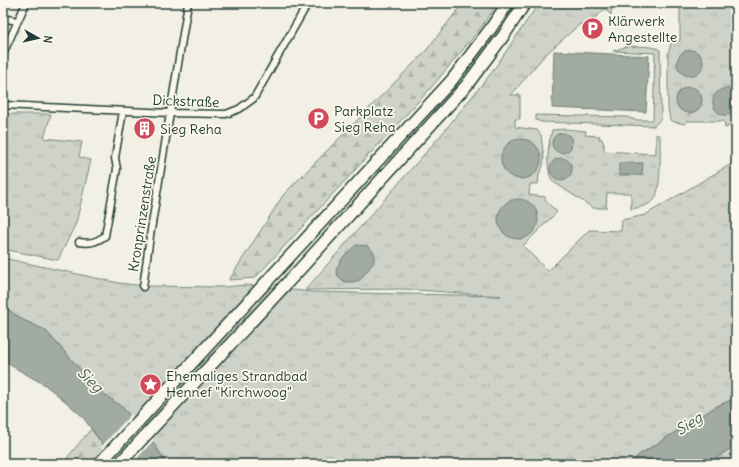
<svg xmlns="http://www.w3.org/2000/svg" width="739" height="467" font-family="Delius,sans-serif">
<style>
.grass{fill:url(#grass-tufts);stroke:#77887e}
.forest{fill:url(#forest-firs);stroke:#77887e}
.water{fill:#a2aba1;stroke:#6e7f75}
.pier{fill:#f2f0e5}
.lines{fill:none;stroke-linecap:round;stroke-linejoin:round}
.street-casing{stroke:#1f3d34;stroke-width:9}
.highway-casing{stroke:#1f3d34;stroke-width:14}
.street{stroke:#fbf7ec;stroke-width:6}
.highway{stroke:#fbf7ec;stroke-width:11}
.labels{text-anchor:middle;stroke-width:3.5;stroke-linejoin:round;paint-order:stroke}
.poi-label{font-size:14px;fill:#1f3d34;stroke:#fbf7ec;text-anchor:start}
.street-label{font-size:14px;fill:#1f3d34;stroke:#fbf7ec}
.water-label{font-size:15px;font-style:italic;fill:#465e55;stroke:#fbf7ec}
</style>
<defs>
<pattern id="grass-tufts" width="24" height="20" patternUnits="userSpaceOnUse"><rect width="24" height="20" fill="#cfd2c8"/><path d="M3 7l-1-3M5 7V3M7 7l1-3M15 17l-1-3M17 17v-4M19 17l1-3" fill="none" stroke="#b1b5ac"/></pattern>
<pattern id="forest-firs" width="22" height="20" patternUnits="userSpaceOnUse"><rect width="22" height="20" fill="#cfd2c8"/><path d="M5 1l3.5 6h-7zM16 11l3.5 6h-7z" fill="#b1b5ac"/></pattern>
</defs>
<rect width="100%" height="100%" fill="#f2f0e5"/>
<filter id="ink" filterUnits="userSpaceOnUse"><feTurbulence type="fractalNoise" baseFrequency=".025" numOctaves="2"/><feDisplacementMap in="SourceGraphic" scale="8" xChannelSelector="R" yChannelSelector="G"/><feConvolveMatrix kernelMatrix="1 2 1 2 8 2 1 2 1" color-interpolation-filters="sRGB"/></filter>
<g filter="url(#ink)">
<path class="grass" d="M539,3H612L611,15L605,9L587,25L580,24L544,56L511,95H520V119H515V127L537,130L541,135L544,158L543,166L539,174L538,184H530L529,195L545,197L546,201L557,212L523,246L548,271L589,230L621,231L622,220L645,215L736,161V398L717,406L639,455L629,464H167L151,439L123,408L99,390L45,330L23,320L3,306V258L119,283L145,286L224,287L246,285L312,292L501,296L404,289L305,290L441,135L492,72Z
M680,3H736V124L725,128L724,121H687L686,124L674,122L670,120L668,108V53L672,41H680Z
M628,46C638,47 653,45 660,50L661,119L654,126L541,122L536,120V115L627,117L635,120H653L655,53L613,51Z
M3,114H51L44,138L82,142L79,157L91,160L76,223L58,260L3,249Z
M565,129L586,131L585,135L600,136L599,139H602L603,142L604,143V151L656,154V134L660,136C660,150 662,189 654,200C648,206 638,208 631,209V193H607L606,208H593L552,181C545,166 548,145 552,130Z"/>
<path class="forest" d="M463,3H498L476,34L429,90L255,278L229,280L284,194L425,52Z
M91,429L117,464H62Z
M736,445V464H706Z"/>
<path class="water" d="M677 63a13 13 0 1 1 26 0a13 13 0 1 1-26 0Z
M554,51L649,56L646,112L552,108Z
M676 100a13 13 0 1 1 26 0a13 13 0 1 1-26 0Z
M726,88L730,89L736,93V111C716,127 701,93 726,88Z
M552 143a10 10 0 1 1 20 0a10 10 0 1 1-20 0Z
M501 159a20 20 0 1 1 40 0a20 20 0 1 1-40 0Z
M550 169a11 11 0 1 1 22 0a11 11 0 1 1-22 0Z
M619,163H643L642,175H619Z
M498 219a20 20 0 1 1 40 0a20 20 0 1 1-40 0Z
M356,245L367,246L374,252V262L360,280L353,282H345L338,276L336,269L344,256Z
M3,306L23,320L45,330L99,390L123,408L151,439L167,464H117L82,416L65,401L45,385L3,361Z
M736,398V445L706,464H629L639,455L717,406Z"/>
<path class="pier" d="M131,414L154,440L132,464H114L101,447Z"/>
<g class="lines">
<defs>
<path id="street" d="M3,18L17,21
M3,54L26,3
M3,105L170,113L226,114L239,109L254,98L308,3
M79,242C90,244 96,242 105,236L117,169L115,158L123,111
M143,287L150,236L188,3"/>
<path id="highway" d="M99,464L452,80L491,28L508,3
M119,464L301,268L466,86L504,35L525,3"/>
</defs>
<use href="#street" class="street-casing"/>
<use href="#highway" class="highway-casing"/>
<use href="#street" class="street"/>
<use href="#highway" class="highway"/>
</g>
</g>
<defs>
<symbol id="parking-disc" viewBox="-11 -11 22 22"><circle r="9.5" fill="#d1495b" stroke="#fbf7ec"/><path d="M-3.5-5.5H1a3.5 3.5 0 0 1 0 7H-1V5.5H-3.5ZM-1-3.4V-.6H.8a1.4 1.4 0 0 0 0-2.8Z" fill="#fff"/></symbol>
<symbol id="building-disc" viewBox="-11 -11 22 22"><circle r="9.5" fill="#d1495b" stroke="#fbf7ec"/><path d="M-4-6H4V6H1V3H-1V6H-4ZM-2.5-4.3h1.7v1.8h-1.7ZM.8-4.3h1.7v1.8H.8ZM-2.5-1h1.7V.8h-1.7ZM.8-1h1.7V.8H.8Z" fill="#fff"/></symbol>
<symbol id="sight-disc" viewBox="-11 -11 22 22"><circle r="9.5" fill="#d1495b" stroke="#fbf7ec"/><path d="M0-6L1.8-2.2L6-1.7L2.9 1.2L3.7 5.4L0 3.3L-3.7 5.4L-2.9 1.2L-6-1.7L-1.8-2.2Z" fill="#fff"/></symbol>
</defs>
<g fill-rule="evenodd">
<use href="#parking-disc" x="580" y="16" width="25" height="25"/>
<use href="#parking-disc" x="306" y="106" width="25" height="25"/>
<use href="#building-disc" x="132" y="116" width="25" height="25"/>
<use href="#sight-disc" x="138" y="372" width="25" height="25"/>
</g>
<g class="labels">
<g class="poi-label">
<text x="608" y="26">Klärwerk<tspan x="608" dy="16">Angestellte</tspan></text>
<text x="334" y="116">Parkplatz<tspan x="334" dy="16">Sieg Reha</tspan></text>
<text x="160" y="134">Sieg Reha</text>
<text x="166" y="381">Ehemaliges Strandbad<tspan x="166" dy="16">Hennef "Kirchwoog"</tspan></text>
</g>
<g class="street-label">
<text transform="translate(186 101) rotate(2)" y="5">Dickstraße</text>
<text transform="translate(142 214) rotate(-81)" y="5">Kronprinzenstraße</text>
</g>
<g class="water-label">
<text transform="translate(90 380) rotate(44)" y="5">Sieg</text>
<text transform="translate(689 424) rotate(-33)" y="5">Sieg</text>
</g>
</g>
<rect width="739" height="467" fill="none" stroke="#fbf7ec" stroke-width="16"/>
<rect x="8" y="8" width="723" height="451" fill="none" stroke="#1f3d34" stroke-width="1.5" filter="url(#ink)"/>
<g transform="translate(38 38) rotate(98)" stroke="#fbf7ec" stroke-width="3" paint-order="stroke">
<path d="M0-3L7 15L0 10L-7 15Z" fill="#1f3d34"/>
<text y="-6" font-size="11" font-weight="bold" text-anchor="middle" fill="#1f3d34">N</text>
</g>
</svg>
